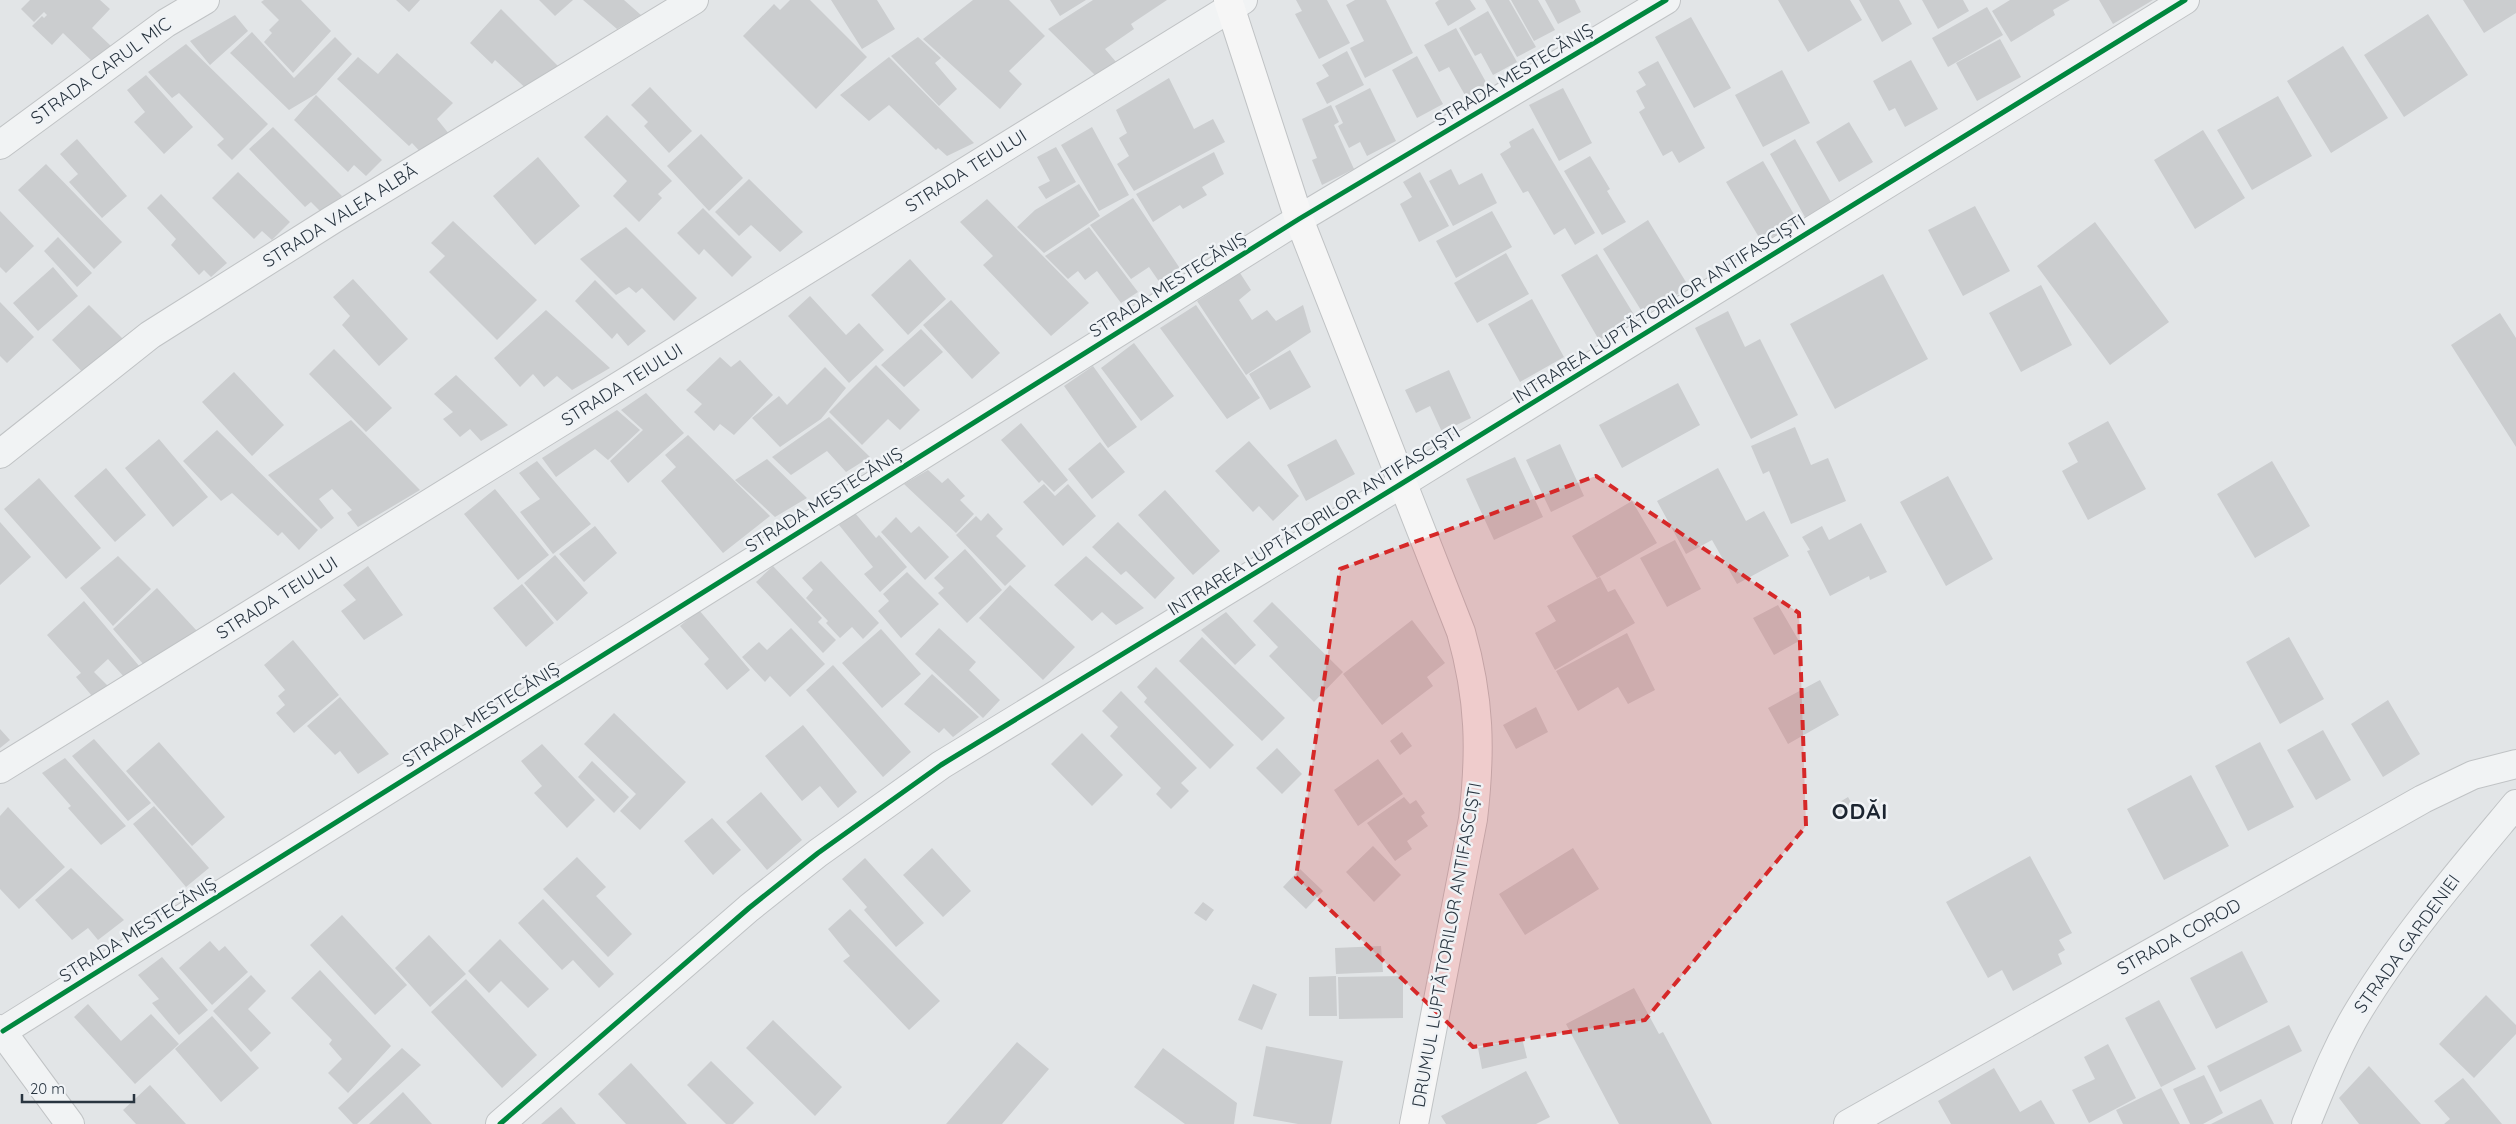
<svg xmlns="http://www.w3.org/2000/svg" width="2516" height="1124" font-family="Quicksand,sans-serif">
<style>
.building{fill:#cbcdcf}
.lines{fill:none;stroke-linecap:round;stroke-linejoin:round}
.street-casing{stroke:#c0c3c5;stroke-width:30}
.secondary-casing{stroke:#c0c3c5;stroke-width:30}
.street{stroke:#f1f3f4;stroke-width:28}
.secondary{stroke:#f6f6f6;stroke-width:28}
.cycleway-casing{stroke:#f0f3f6;stroke-width:8}
.cycleway{stroke:#00873e;stroke-width:5}
.marked{fill:#d62828;fill-opacity:0.2;stroke:#d62828;stroke-width:4;stroke-dasharray:10 6;stroke-linejoin:round}
.labels{text-anchor:middle;stroke-width:5;stroke-linejoin:round;paint-order:stroke}
.street-label{font-size:18px;fill:#293540;stroke:#f0f3f6}
.district-label{font-size:22px;font-weight:bold;letter-spacing:1px;fill:#1c2531;stroke:#f0f3f6}
</style>
<rect width="100%" height="100%" fill="#e2e5e7"/>
<path class="building" d="M30,0H100L110,9L92,28L111,46L94,63L63,33L52,45L32,26L42,16L44,18L47,15L44,12L34,22L21,9Z
M264,0H301L331,31L293,73L264,42L272,33L269,30L279,20L261,2Z
M396,0H420L409,12Z
M539,0H573L555,16Z
M583,0H624L641,15L617,29Z
M790,0H810L867,57L816,109L743,36L774,4L780,10Z
M831,0H877L895,29L862,49Z
M973,0H1009L1045,36L1009,71L1022,84L1000,109L923,39Z
M1050,0H1086L1060,16Z
M1093,0H1167L1131,24L1134,29L1105,49L1117,63L1097,77L1048,29Z
M1296,0H1327L1350,43L1319,59L1295,14L1302,11Z
M1355,0H1386L1413,53L1365,78L1350,48L1364,41L1346,5Z
M1439,0H1470L1476,9L1448,26L1435,3Z
M1485,0H1509L1536,47L1517,57Z
M1511,0H1538L1555,30L1534,41Z
M1545,0H1575L1581,12L1558,24Z
M1778,0H1850L1862,20L1808,52Z
M1859,0H1899L1912,24L1882,42Z
M1922,0H1963L1969,11L1938,29Z
M2010,0H2070L2053,10L2055,15L2011,42L1992,11Z
M2099,0H2153L2113,24Z
M2463,0H2516V13L2484,33Z
M1987,7L2003,35L1948,67L1932,38Z
M501,9L563,71L530,92L495,60L492,64L470,43Z
M1488,11L1517,62L1493,75L1481,53L1475,56L1459,28Z
M2428,14L2468,75L2404,117L2364,55Z
M235,15L248,31L210,65L190,41Z
M1691,17L1731,88L1694,108L1655,37Z
M1456,28L1487,84L1466,97L1449,67L1439,72L1424,45Z
M252,32L294,78L335,37L352,54L316,94L289,110L230,53Z
M918,37L941,58L935,63L957,89L939,106L891,56Z
M2000,39L2021,77L1977,101L1956,63Z
M186,44L268,124L232,160L217,145L224,139L179,93L172,98L148,72Z
M2343,46L2388,118L2331,153L2287,81Z
M1347,51L1364,85L1327,104L1316,83L1329,76L1322,65Z
M397,53L453,103L437,119L454,140L426,158L412,143L409,146L337,79L358,57L378,74Z
M1417,56L1443,104L1417,118L1392,70Z
M889,57L974,143L947,156L938,148L936,150L889,105L869,121L840,95Z
M1911,60L1938,109L1905,127L1895,108L1889,111L1873,81Z
M1658,61L1705,148L1679,163L1672,151L1663,156L1639,112L1645,108L1636,91L1646,85L1638,72Z
M1782,70L1810,123L1763,147L1735,95Z
M146,75L193,127L164,154L134,122L145,112L127,90Z
M1169,78L1194,129L1213,119L1225,142L1134,191L1117,164L1129,156L1119,138L1127,133L1116,110Z
M650,87L692,131L669,153L644,126L648,122L631,105Z
M1370,88L1396,141L1367,156L1360,142L1349,148L1338,126L1343,123L1335,106Z
M1563,88L1592,143L1559,161L1529,105Z
M316,95L382,160L366,176L354,165L348,172L294,120Z
M2278,96L2312,156L2252,190L2217,130Z
M1331,105L1339,122L1334,125L1354,169L1322,185L1312,160L1317,158L1302,119Z
M607,115L672,181L658,194L662,198L639,222L613,196L627,181L584,137Z
M1849,122L1873,162L1839,182L1816,142Z
M273,127L342,196L321,212L311,202L305,207L249,149Z
M1092,127L1129,195L1099,211L1061,145Z
M1533,128L1595,233L1575,245L1565,228L1554,235L1528,191L1523,193L1500,154L1511,147L1509,142Z
M2203,130L2245,198L2195,229L2154,160Z
M701,134L743,178L709,211L667,166Z
M77,139L127,196L102,218L69,182L78,174L60,154Z
M1795,139L1832,204L1806,219L1770,154Z
M1056,147L1076,182L1046,199L1038,187L1050,181L1037,157Z
M1214,152L1224,174L1202,187L1207,195L1183,209L1180,205L1153,222L1136,194Z
M1590,156L1610,189L1607,191L1626,222L1602,235L1564,171Z
M538,157L580,206L535,245L493,196Z
M1763,161L1799,223L1763,244L1726,182Z
M46,164L122,242L94,269L18,190Z
M1451,169L1459,185L1482,173L1497,203L1453,226L1429,181Z
M238,172L290,222L272,240L262,231L254,239L212,198Z
M1420,172L1449,226L1419,242L1400,204L1412,197L1403,182Z
M749,179L803,232L780,252L751,225L739,236L715,212Z
M1079,184L1100,216L1044,253L1017,227L1035,210Z
M161,194L227,263L211,277L204,270L199,275L171,245L176,239L147,208Z
M1133,198L1181,270L1160,283L1149,267L1131,279L1090,225Z
M987,199L1089,303L1051,336L983,265L993,256L960,222Z
M1975,206L2010,271L1963,296L1928,230Z
M703,208L752,257L732,277L704,249L699,255L677,233Z
M0,211L34,246L6,273L0,267Z
M1492,211L1512,247L1456,278L1436,241Z
M1648,220L1689,287L1644,315L1603,249Z
M453,221L537,300L497,340L429,272L445,256L431,243Z
M2095,222L2169,322L2110,365L2037,266Z
M626,227L697,298L674,321L642,288L636,293L629,287L616,295L580,259Z
M1089,227L1138,292L1121,303L1097,271L1085,280L1078,271L1068,279L1045,256Z
M58,237L92,273L77,287L44,251Z
M1506,253L1529,294L1477,323L1454,283Z
M1597,254L1636,318L1599,340L1561,275Z
M910,259L946,299L908,335L871,295Z
M53,267L78,296L38,331L13,303Z
M1240,273L1251,290L1239,300L1252,320L1267,310L1276,321L1303,305L1311,332L1246,375L1197,301Z
M1883,274L1928,359L1835,409L1790,324Z
M353,279L408,339L379,366L342,325L350,316L333,297Z
M595,280L646,331L628,346L617,333L612,339L575,301Z
M2041,285L2072,345L2021,372L1989,313Z
M810,296L846,335L859,323L884,350L849,383L788,316Z
M1532,299L1564,357L1520,382L1488,324Z
M951,300L1000,353L972,379L923,325Z
M0,302L34,337L7,363L0,356Z
M89,305L126,342L88,378L52,340Z
M1196,305L1260,398L1227,419L1160,328Z
M546,310L610,368L572,390L557,376L544,387L533,374L520,387L494,358Z
M1728,311L1745,347L1760,339L1798,415L1751,439L1695,328Z
M2500,313L2516,338V447L2451,345Z
M921,329L943,352L904,387L881,365Z
M1134,343L1174,396L1141,421L1101,368Z
M334,349L392,408L366,432L309,374Z
M1290,350L1311,387L1270,410L1249,374Z
M720,357L731,367L740,360L773,395L734,435L720,424L714,431L694,412L702,404L686,390Z
M876,365L920,410L900,430L888,419L862,445L829,412Z
M1093,366L1137,427L1108,448L1064,386Z
M825,367L846,388L821,419L780,447L752,418L779,396L787,405Z
M1449,370L1471,418L1442,432L1430,406L1416,413L1405,390Z
M234,372L284,425L252,456L202,402Z
M456,375L508,425L481,441L470,429L460,437L443,419L453,412L434,394Z
M1678,383L1700,425L1622,468L1599,425Z
M646,393L684,433L628,483L610,461L643,430L621,410Z
M617,410L640,430L608,460L595,449L556,477L542,458Z
M829,417L870,457L846,472L827,451L791,475L772,457Z
M351,420L420,490L358,527L347,513L352,510L332,489L319,499L334,518L321,529L268,475Z
M2108,421L2146,489L2088,520L2062,471L2078,462L2068,443Z
M1021,423L1068,480L1054,492L1042,480L1039,483L1001,440Z
M1795,427L1811,465L1828,458L1846,501L1791,524L1769,471L1763,474L1751,446Z
M217,430L318,530L299,550L282,532L278,536L232,493L221,501L183,461Z
M688,435L770,516L723,553L661,481L676,467L665,455Z
M159,439L208,497L173,527L125,468Z
M1336,439L1355,474L1306,501L1287,465Z
M1249,441L1299,496L1273,521L1259,506L1253,512L1215,471Z
M1100,442L1125,472L1092,499L1068,469Z
M1560,444L1584,496L1551,512L1526,460Z
M1515,457L1543,517L1494,540L1466,479Z
M767,459L807,498L775,517L735,480Z
M537,461L591,524L553,554L520,512L540,499L519,473Z
M2272,461L2310,526L2255,558L2217,494Z
M106,468L146,515L115,542L74,496Z
M1718,468L1746,521L1764,511L1789,556L1737,584L1712,540L1686,554L1657,501Z
M928,470L942,483L948,478L965,496L960,500L974,514L956,533L904,484Z
M1948,476L1993,559L1946,586L1900,502Z
M39,478L101,548L66,579L4,509Z
M1044,484L1055,496L1068,484L1096,516L1063,546L1023,502Z
M495,489L549,555L518,580L464,514Z
M1165,490L1220,551L1193,575L1138,515Z
M1632,501L1657,543L1597,578L1572,536Z
M855,513L876,538L879,535L907,567L880,592L864,574L873,567L839,525Z
M988,513L1003,529L996,536L1026,566L1005,586L956,535L976,516L981,521Z
M896,517L911,533L919,526L949,557L925,580L881,532Z
M0,522L31,557L0,585Z
M1118,522L1175,578L1155,599L1126,571L1121,575L1092,547Z
M1861,523L1887,572L1870,580L1869,576L1830,596L1807,551L1810,550L1802,537L1822,526L1829,540Z
M595,526L617,553L584,582L559,554Z
M1675,540L1701,589L1667,607L1640,558Z
M965,549L1002,590L967,623L938,593L944,588L934,578Z
M555,555L588,593L557,621L524,583Z
M118,556L151,589L113,626L80,588Z
M1086,556L1144,608L1116,625L1102,612L1092,621L1054,585Z
M821,561L879,623L863,639L852,627L840,638L826,623L828,621L806,598L813,590L802,578Z
M368,566L403,615L364,640L341,611L356,600L343,585Z
M773,566L822,618L818,622L836,640L823,653L756,582Z
M907,572L939,604L901,638L878,611L889,601L883,594Z
M1600,577L1608,592L1615,589L1635,623L1555,670L1535,633L1556,621L1547,606Z
M522,584L554,623L526,647L493,608Z
M1010,585L1075,647L1043,680L979,618Z
M157,588L197,631L144,665L113,629Z
M84,601L140,667L125,678L108,659L94,672L108,686L92,696L76,677L81,673L47,635Z
M1272,602L1343,672L1314,702L1269,656L1278,647L1253,621Z
M1778,605L1799,641L1774,655L1753,618Z
M699,610L750,670L727,690L704,664L709,659L680,626Z
M1226,612L1256,645L1235,665L1201,630Z
M1412,620L1445,663L1427,677L1433,686L1382,725L1343,674Z
M791,628L825,664L790,697L770,676L765,682L742,657L759,642L767,650Z
M939,628L976,662L969,670L1000,700L983,718L915,654Z
M881,629L921,674L882,708L842,663Z
M1627,633L1655,690L1628,704L1618,687L1578,711L1556,671Z
M1202,637L1285,718L1262,741L1179,661Z
M2289,637L2324,699L2280,724L2246,662Z
M293,640L339,695L294,733L276,713L285,705L278,696L285,690L264,665Z
M833,665L911,752L883,777L806,690Z
M1156,667L1234,745L1210,769L1144,702L1147,698L1137,687Z
M932,674L979,717L953,737L944,728L939,733L904,704Z
M1820,680L1839,715L1788,744L1768,708Z
M1121,691L1197,768L1181,783L1189,791L1171,809L1156,794L1161,788L1110,736L1118,727L1102,711Z
M340,697L389,754L358,774L340,751L335,755L307,726Z
M2388,700L2420,754L2383,777L2351,724Z
M1536,707L1548,732L1516,749L1503,725Z
M614,713L686,782L640,830L620,811L636,794L584,744Z
M803,725L857,792L838,808L820,786L802,801L765,756Z
M0,729L10,740L0,748Z
M2323,730L2351,780L2316,800L2287,750Z
M1402,732L1412,746L1400,755L1390,741Z
M1082,733L1123,775L1092,806L1051,764Z
M94,739L151,803L128,821L72,756Z
M159,742L225,817L192,846L126,771Z
M2260,742L2294,807L2248,831L2215,766Z
M542,744L595,800L567,828L534,793L542,786L521,761Z
M1277,748L1302,774L1282,794L1256,768Z
M65,758L126,826L101,845L68,808L71,806L42,773Z
M1378,759L1403,794L1358,826L1334,790Z
M592,761L629,797L614,813L578,777Z
M2191,775L2229,846L2164,880L2127,809Z
M761,792L802,840L767,870L726,822Z
M1404,797L1410,804L1416,800L1425,813L1421,816L1428,826L1407,841L1412,849L1395,861L1367,823Z
M1848,797L1856,811L1838,821L1830,808Z
M154,806L209,868L186,887L133,824Z
M8,807L65,867L19,909L0,889V816Z
M712,818L741,850L713,875L684,841Z
M1373,846L1401,875L1374,902L1346,872Z
M932,848L971,891L943,917L903,875Z
M1573,848L1599,889L1525,935L1499,894Z
M2030,856L2072,933L2059,940L2065,950L2058,954L2062,964L2013,991L2002,970L1988,978L1946,902Z
M577,857L606,887L596,896L632,934L608,957L543,889Z
M865,858L924,923L896,947L864,910L867,907L842,879Z
M71,868L124,920L98,940L88,928L72,940L35,900Z
M1300,869L1323,891L1306,909L1283,887Z
M543,899L614,974L599,988L573,960L562,970L518,923Z
M1203,902L1214,910L1206,921L1194,913Z
M850,909L940,1001L909,1030L843,961L850,956L828,929Z
M342,915L407,985L375,1015L310,945Z
M429,935L466,974L430,1007L395,968Z
M500,939L549,989L528,1008L501,981L489,993L468,971Z
M210,941L219,951L225,946L248,972L212,1005L179,968Z
M1381,946L1383,972L1336,974L1335,948Z
M2242,951L2268,1002L2216,1029L2190,978Z
M162,957L208,1010L179,1035L152,1003L159,999L138,975Z
M320,970L391,1046L348,1093L328,1073L342,1059L329,1044L332,1040L291,998Z
M251,975L266,991L248,1009L271,1033L251,1052L213,1011Z
M1336,976L1337,1016H1309V977Z
M1403,976V1018L1339,1019L1338,977Z
M466,979L537,1055L502,1088L431,1012Z
M1253,984L1277,994L1262,1030L1238,1020Z
M1634,988L1659,1034L1663,1032L1712,1124H1619L1566,1024Z
M2486,995L2516,1025V1034L2474,1078L2439,1044Z
M2159,1000L2196,1069L2161,1087L2125,1018Z
M88,1004L121,1041L151,1014L179,1044L135,1084L74,1017Z
M212,1016L259,1068L221,1102L175,1049Z
M773,1020L842,1087L815,1116L746,1048Z
M2289,1025L2302,1051L2220,1092L2207,1066Z
M1522,1038L1527,1058L1482,1069L1478,1048Z
M1017,1042L1049,1069L1002,1124H946Z
M2108,1044L2136,1098L2089,1123L2072,1090L2095,1079L2084,1057Z
M1266,1046L1343,1061L1331,1124H1298L1253,1116Z
M402,1048L421,1065L357,1124H353L338,1108Z
M1163,1048L1237,1103L1234,1124H1185L1134,1087Z
M711,1061L754,1103L733,1124H726L687,1085Z
M631,1063L687,1124H626L598,1094Z
M2369,1066L2421,1124H2359L2339,1098Z
M1994,1068L2020,1112L2041,1100L2055,1124H1951L1938,1101Z
M1526,1071L1550,1117L1536,1124H1446L1441,1116Z
M2204,1075L2223,1113L2203,1124H2190L2173,1089Z
M2463,1078L2502,1124H2444L2450,1119L2434,1101Z
M150,1085L186,1124H136L123,1110Z
M2161,1088L2180,1124H2123L2116,1110Z
M403,1092L432,1124H369Z
M2261,1099L2274,1124H2211Z
M561,1107L576,1124H541Z"/>
<g class="lines">
<defs>
<path id="street" d="M0,145L166,23L205,0
M0,454L150,335L332,220L694,0
M0,769L1243,0
M0,1029L70,1124
M3,1031L1299,219L1666,0
M500,1124L749,908L818,853L941,765L1401,484L2185,0
M1848,1124L2423,799L2473,775L2516,764
M2306,1124C2322,1085 2337,1046 2359,1010C2404,936 2461,870 2516,804"/>
<path id="secondary" d="M1228,0L1299,219L1461,632C1480,699 1481,751 1473,819L1414,1124"/>
</defs>
<use href="#street" class="street-casing"/>
<use href="#secondary" class="secondary-casing"/>
<use href="#street" class="street"/>
<use href="#secondary" class="secondary"/>
<defs>
<path id="cycleway" d="M3,1031L1299,219L1666,0
M500,1124L749,908L818,853L941,765L1401,484L2185,0"/>
</defs>
<use href="#cycleway" class="cycleway-casing"/>
<use href="#cycleway" class="cycleway"/>
</g>
<path class="marked" d="M1596,476L1799,613L1806,826L1645,1020L1473,1047L1296,877L1340,569Z"/>
<g class="labels">
<g class="street-label">
<text transform="translate(101 71) rotate(-36)" y="6">STRADA CARUL MIC</text>
<text transform="translate(1514 75) rotate(-31)" y="6">STRADA MESTECĂNIȘ</text>
<text transform="translate(966 171) rotate(-32)" y="6">STRADA TEIULUI</text>
<text transform="translate(340 216) rotate(-32)" y="6">STRADA VALEA ALBĂ</text>
<text transform="translate(1168 285) rotate(-32)" y="6">STRADA MESTECĂNIȘ</text>
<text transform="translate(1659 309) rotate(-32)" y="6">INTRAREA LUPTĂTORILOR ANTIFASCIȘTI</text>
<text transform="translate(622 385) rotate(-32)" y="6">STRADA TEIULUI</text>
<text transform="translate(824 500) rotate(-32)" y="6">STRADA MESTECĂNIȘ</text>
<text transform="translate(1314 521) rotate(-32)" y="6">INTRAREA LUPTĂTORILOR ANTIFASCIȘTI</text>
<text transform="translate(277 598) rotate(-32)" y="6">STRADA TEIULUI</text>
<text transform="translate(481 715) rotate(-32)" y="6">STRADA MESTECĂNIȘ</text>
<text transform="translate(138 930) rotate(-32)" y="6">STRADA MESTECĂNIȘ</text>
<text transform="translate(2179 937) rotate(-29)" y="6">STRADA COROD</text>
<text transform="translate(2407 944) rotate(-54)" y="6">STRADA GARDENIEI</text>
<text transform="translate(1447 945) rotate(-80)" y="6">DRUMUL LUPTĂTORILOR ANTIFASCIȘTI</text>
</g>
<g class="district-label">
<text x="1860" y="819">ODĂI</text>
</g>
</g>
<path d="M22 1094v8h112v-8" fill="none" stroke="#293540" stroke-width="2.5"/>
<text x="30" y="1094" font-size="15" fill="#293540" stroke="#f0f3f6" stroke-width="4" paint-order="stroke">20 m</text>
</svg>
